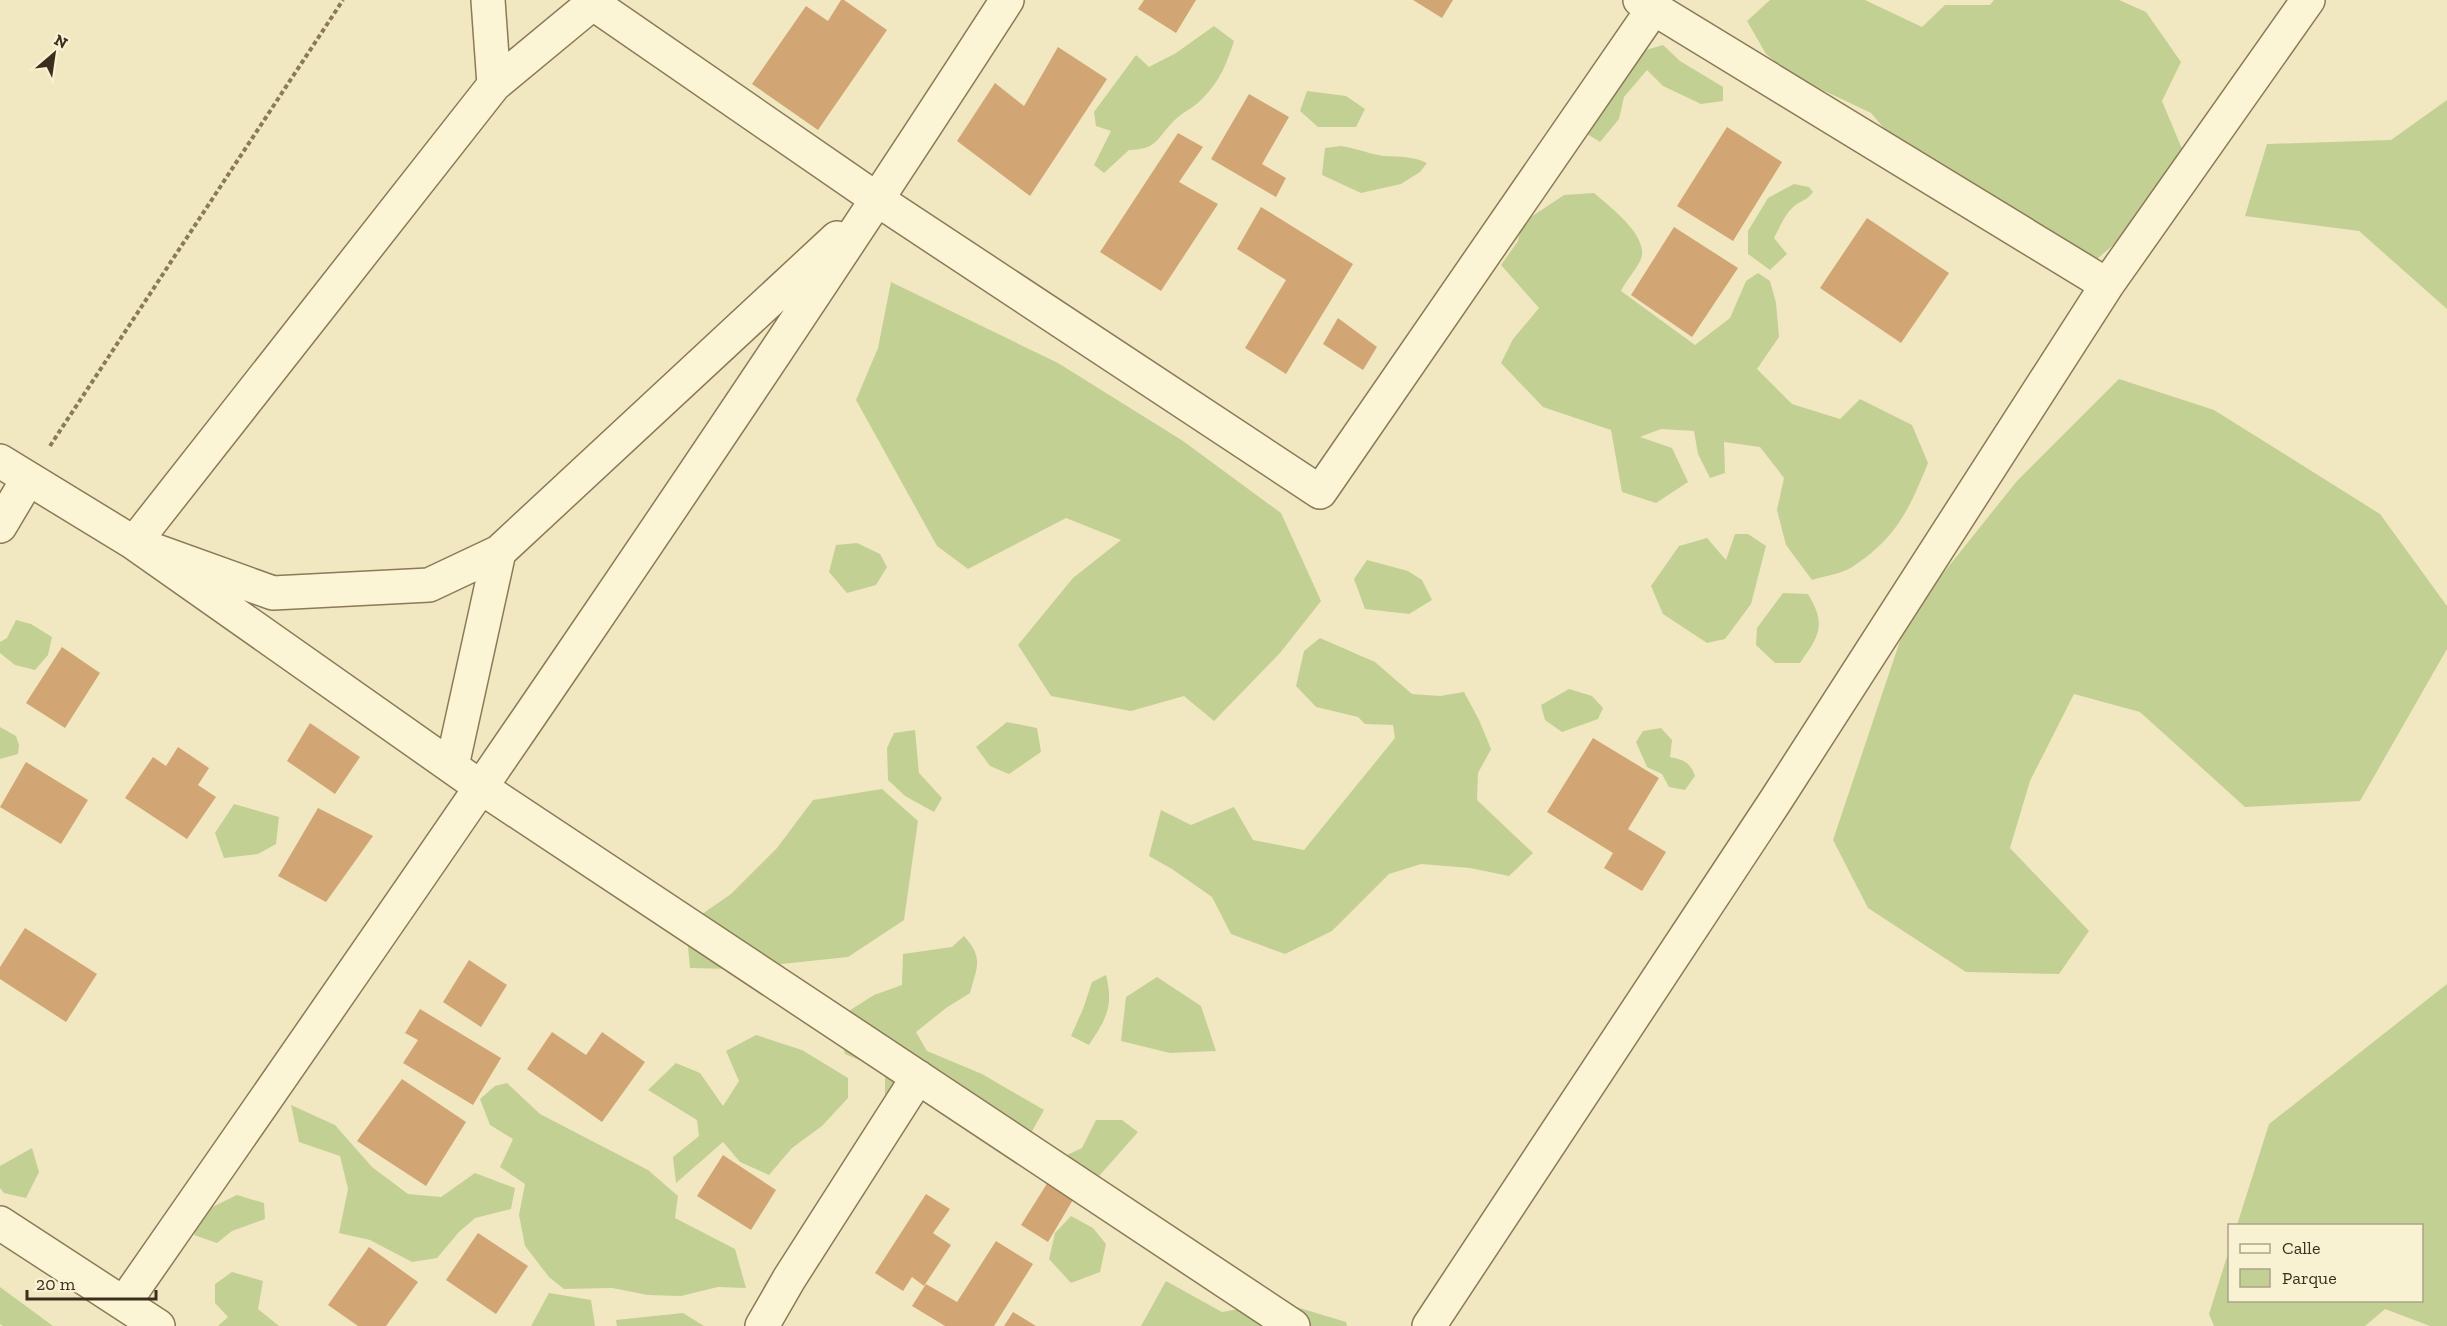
<svg xmlns="http://www.w3.org/2000/svg" width="2447" height="1326" font-family="'Zilla Slab',serif">
<style>
.green{fill:#c3d094}
.building{fill:#d2a574}
.lines{fill:none;stroke-linecap:round;stroke-linejoin:round}
.street-casing{stroke:#8c7957;stroke-width:36}
.path{stroke:#8c7957;stroke-width:4;stroke-dasharray:4.5 3;stroke-linecap:butt}
.street{stroke:#fbf4d5;stroke-width:33}
</style>
<rect width="100%" height="100%" fill="#f1e8c1"/>
<path class="green" d="M1770,0H1865L1922,27L1945,5H1990L1994,0H2119L2146,12L2181,62L2162,101L2185,156L2147,216L2090,265L1906,154L1871,113L1793,76L1766,54L1747,21Z
M1214,26L1234,41C1227,63 1220,81 1203,98C1196,106 1185,111 1177,118C1157,136 1159,150 1129,150L1104,173L1094,165L1111,131L1096,126L1094,112L1136,55L1149,67L1176,53Z
M1663,45L1680,61L1723,87V101L1701,104L1663,86L1647,70L1624,97L1619,119L1600,142L1584,132L1631,52L1646,50Z
M1307,91L1346,96L1365,109L1356,127H1318L1300,111Z
M2447,100V309L2359,231L2245,216L2267,144L2391,140Z
M1341,146C1356,148 1369,154 1384,156C1400,157 1412,156 1427,163L1420,172L1401,184L1361,193L1322,175L1325,148Z
M1794,184L1809,187L1813,192C1807,200 1805,199 1797,204C1786,211 1780,227 1774,238L1787,254L1770,270L1748,254V231L1768,198Z
M1594,193C1609,206 1645,233 1642,255C1641,264 1625,282 1621,291L1695,345L1730,318L1746,281L1758,273L1770,281L1776,303L1779,337L1757,369L1792,404L1840,419L1860,399L1912,425L1928,463C1910,508 1896,539 1852,567C1841,574 1824,576 1812,580L1786,545L1777,510L1784,478L1760,447L1724,442L1725,473L1710,478L1698,454L1694,431L1661,429L1640,437L1672,448L1688,482L1656,503L1622,492L1611,430L1543,407L1501,363L1513,339L1539,308L1501,265L1518,241L1522,223L1564,195Z
M891,282L1058,363L1183,441L1281,513L1321,601L1280,653L1214,721L1184,696L1131,711L1051,696L1018,645L1073,578L1121,540L1066,518L968,569L937,546L856,400L878,348Z
M2119,379L2214,410L2380,514L2447,606V649L2360,801L2245,807L2140,712L2074,694L2030,781L2010,848L2089,931L2059,974L1966,972L1868,908L1833,840L1908,617L2017,481Z
M1735,534H1748L1766,546L1751,604L1725,639L1707,643L1663,614L1651,586L1679,546L1707,538L1726,560Z
M857,543L880,554L887,567L876,585L847,593L829,572L836,545Z
M1367,560L1408,571L1422,580L1432,600L1409,614L1365,609L1354,579Z
M1783,593L1808,594C1827,625 1819,636 1800,663H1775L1756,645L1757,628Z
M16,620L31,624L52,637L48,655L35,670L15,665L0,653V642L7,638Z
M1320,638L1375,662L1412,694L1440,696L1464,692L1479,720L1491,749L1478,773L1477,800L1533,853L1509,876L1470,868L1421,864L1389,874L1332,931L1285,954L1231,934L1212,897L1172,869L1149,856L1161,810L1191,825L1234,807L1253,840L1304,850L1395,738L1393,725L1365,724L1358,717L1316,707L1296,686L1304,651Z
M1569,689L1592,696L1603,708L1598,719L1562,732L1545,720L1541,705Z
M1007,722L1037,728L1041,752L1009,774L990,766L976,747Z
M0,727L16,736L19,745L18,754L0,759Z
M1661,728L1672,740L1670,757C1684,760 1690,762 1695,776L1685,790L1669,787L1662,774L1647,767L1636,742L1643,731Z
M915,730L919,773L942,798L934,812L905,796L888,780L887,748L894,733Z
M882,789L918,821L904,920L848,957L732,969L690,968L688,947L695,919L731,894L777,848L813,800Z
M234,804L279,817L276,844L258,854L224,858L215,833Z
M964,936C984,958 977,967 970,993L946,1008L916,1032L927,1051L982,1074L1044,1110L1027,1140L931,1095L913,1108L885,1095V1071L845,1054L836,1019L874,995L902,985L903,954L952,947Z
M1106,975C1114,1007 1106,1019 1089,1045L1071,1036L1083,1009L1092,982Z
M1157,977L1201,1006L1216,1051L1170,1053L1121,1041L1126,997Z
M2447,984V1326H2430L2385,1309L2365,1326H2214L2209,1314L2229,1250L2230,1300H2422V1226L2237,1225L2269,1124Z
M756,1035L802,1050L848,1078V1098L822,1126L792,1148L769,1175L740,1162L723,1142L676,1183L673,1157L699,1136L697,1120L648,1090L676,1063L700,1073L723,1106L739,1081L726,1051Z
M507,1083L540,1114L648,1170L678,1196L675,1218L735,1249L746,1288L718,1287L681,1296L648,1295L612,1288L564,1289L549,1277L525,1246L519,1215L525,1184L500,1167L513,1139L490,1125L480,1099L495,1086Z
M291,1105L335,1125L372,1167L408,1194L441,1197L475,1173L515,1188L511,1209L475,1218L459,1232L437,1258L412,1262L370,1240L339,1233L348,1189L340,1156L299,1142Z
M1096,1120H1122L1138,1132L1084,1193L1056,1160L1082,1148Z
M32,1148L39,1172L26,1198L4,1193L0,1188V1166Z
M237,1195L264,1203L265,1219L232,1231L217,1243L194,1235L200,1213Z
M1071,1216L1093,1228L1106,1244L1100,1272L1071,1283L1049,1259L1055,1233Z
M232,1272L263,1281L258,1309L279,1326H218L228,1317L215,1303V1284Z
M1166,1281L1222,1312L1245,1308L1263,1297L1346,1322L1347,1326H1141Z
M0,1287L53,1326H3L0,1324Z
M549,1293L591,1300L595,1326H531Z
M683,1313L704,1326H617L616,1320Z"/>
<path class="building" d="M841,0H844L887,30L818,130L752,84L806,6L828,21Z
M1144,0H1196L1176,33L1138,9Z
M1413,0H1453L1442,18Z
M1058,47L1107,79L1030,196L957,141L995,83L1024,106Z
M1249,94L1289,117L1262,164L1286,178L1276,197L1211,159Z
M1727,127L1782,162L1733,241L1677,206Z
M1178,133L1203,147L1179,182L1218,204L1161,291L1100,252Z
M1261,207L1353,264L1286,374L1245,348L1286,280L1237,249Z
M1867,218L1949,273L1901,343L1820,288Z
M1674,227L1738,268L1692,337L1631,295Z
M1338,318L1377,347L1363,370L1323,344Z
M62,647L100,673L65,728L26,703Z
M310,723L360,757L335,794L287,761Z
M1593,738L1659,778L1628,829L1666,852L1642,891L1604,868L1613,853L1547,812Z
M178,747L209,768L198,785L216,797L187,839L125,798L153,757L166,766Z
M26,762L88,800L61,844L0,807Z
M318,808L373,836L326,902L278,876Z
M25,928L97,974L66,1022L0,979V967Z
M469,960L507,985L481,1027L443,1002Z
M420,1009L501,1058L473,1105L403,1063L418,1040L405,1033Z
M552,1032L586,1055L602,1032L645,1062L602,1122L527,1069Z
M402,1079L466,1122L426,1186L357,1141Z
M723,1155L776,1190L751,1230L697,1196Z
M1048,1182L1074,1198L1048,1242L1021,1225Z
M926,1194L950,1209L933,1233L951,1245L924,1286L912,1277L903,1291L875,1273Z
M478,1233L528,1266L496,1314L446,1280Z
M996,1241L1033,1264L994,1326H945L912,1306L926,1284L957,1302Z
M369,1247L418,1282L386,1326H358L328,1305Z
M1013,1312L1036,1326H1004Z"/>
<g class="lines">
<defs>
<path id="street" d="M488,0L494,85L134,543L273,593L429,585L499,552L837,238
M588,0L878,200L1320,492L1653,9
M1640,0L2107,285
M494,85L593,3
M0,461L134,543L482,788L1293,1326
M0,526L28,479
M452,766L499,552
M0,1223L158,1326
M124,1303C424,872 722,441 1007,0
M762,1326L789,1279L918,1077
M1429,1326L1776,800L2107,285L2308,0"/>
</defs>
<use href="#street" class="street-casing"/>
<path class="path" d="M50,446L343,0"/>
<use href="#street" class="street"/>
</g>
<rect x="2228" y="1224" width="195" height="78" fill="#f8f1d2" stroke="#aca38a" stroke-width="1.5"/>
<rect x="2240" y="1244" width="30" height="9" fill="#fbf4d5" stroke="#aca38a" stroke-width="1.5"/>
<text x="2282" y="1254" font-size="18" fill="#3b2e1d">Calle</text>
<rect x="2240" y="1269" width="30" height="18" fill="#c3d094" stroke="#aca38a" stroke-width="1.5"/>
<text x="2282" y="1284" font-size="18" fill="#3b2e1d">Parque</text>
<g transform="translate(54 54) rotate(29)" stroke="#f8f1d2" stroke-width="4.5" paint-order="stroke">
<path d="M0-4.5L10 22L0 15L-10 22Z" fill="#3b2e1d"/>
<text y="-9" font-size="16" font-weight="bold" text-anchor="middle" fill="#3b2e1d">N</text>
</g>
<path d="M27 1290v9h129v-9" fill="none" stroke="#3b2e1d" stroke-width="3"/>
<text x="36" y="1290" font-size="18" fill="#3b2e1d" stroke="#f8f1d2" stroke-width="4.5" paint-order="stroke">20 m</text>
</svg>
